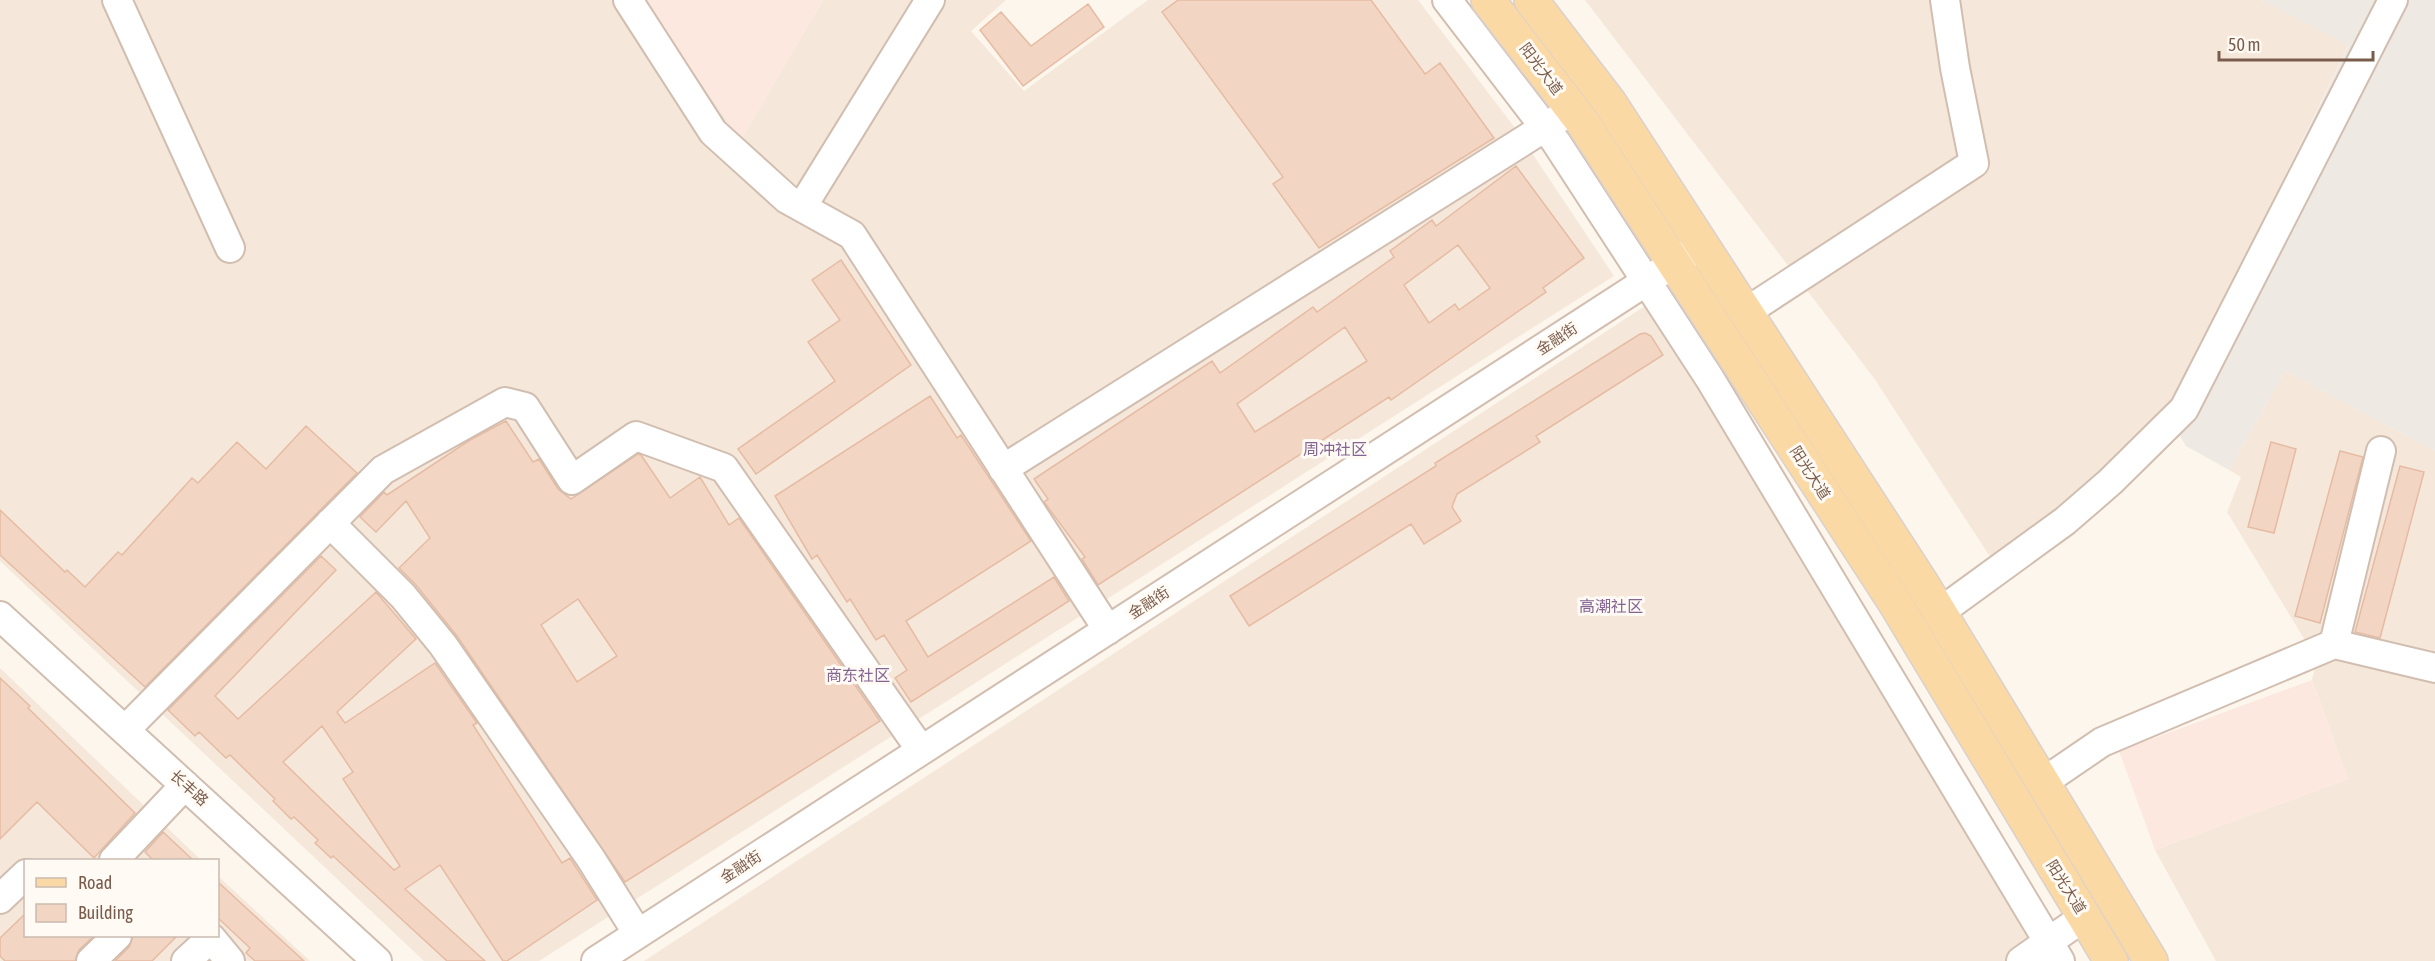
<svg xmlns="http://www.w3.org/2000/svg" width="2435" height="961" font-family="'Asap Condensed','Noto Sans SC',sans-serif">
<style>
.residential{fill:#f5e8da}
.commercial{fill:#fde8e0}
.industrial{fill:#efe9e4}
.building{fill:#f3d5c3;stroke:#e6bba3;stroke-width:1.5;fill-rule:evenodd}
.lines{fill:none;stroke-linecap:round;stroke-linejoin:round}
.minor-casing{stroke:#d1beb0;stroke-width:32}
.major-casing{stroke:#dad1cd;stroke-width:36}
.minor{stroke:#fff;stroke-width:28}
.major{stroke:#fbd9a5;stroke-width:33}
.labels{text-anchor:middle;stroke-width:6;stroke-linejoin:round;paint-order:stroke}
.street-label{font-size:15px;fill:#7a5c4d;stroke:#fffaf3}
.neighbourhood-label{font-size:16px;fill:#846695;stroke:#fffaf3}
</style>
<rect width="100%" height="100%" fill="#fdf6ec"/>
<path class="residential" d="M0,0H643L741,139L823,0H1006L971,31L1024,91L1148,0H1418L1518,132L1614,276L539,961H424L0,561Z
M1585,0H2261L2349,44L2168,416L1994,563L1874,378Z
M1648,304L2044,961H644Z
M2285,371L2435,451V961H2216L2155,850L2348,779L2312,680L2317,660L2227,512L2241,477L2229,470Z
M0,668L201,860H26V936H218V876L310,961H0Z"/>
<path class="commercial" d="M643,0H823L741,139Z
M2312,680L2348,779L2155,850L2119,751Z"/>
<path class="industrial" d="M2261,0H2435V451L2285,371L2229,470L2186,446L2168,416L2349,45Z"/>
<path class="building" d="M1178,0H1371L1425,74L1440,63L1494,138L1319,248L1273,184L1283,177L1162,12Z
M1088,4L1104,27L1023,86L980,30L1001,12L1031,46Z
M1516,166L1584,258L1543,288L1546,292L1391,400L1389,397L1098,585L1082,559L1085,557L1044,502L1048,499L1034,479L1212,361L1220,373L1313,307L1317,312L1394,257L1390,251L1432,220L1436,226ZM1458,245L1490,288L1459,310L1455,304L1429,323L1404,285ZM1345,327L1367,361L1255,432L1237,404Z
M841,260L911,365L756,474L738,449L835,381L808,342L840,320L812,280Z
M1645,333L1651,336L1663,355L1536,436L1540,442L1457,494L1452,507L1461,521L1424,544L1411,524L1249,626L1230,596L1436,466L1435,463L1494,426L1640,334Z
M930,396L957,438L961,435L1031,541L906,621L928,657L1054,577L1069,601L911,702L895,678L907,670L884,635L876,640L850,599L847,602L817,555L812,559L775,496Z
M506,421L533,462L539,459L558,489L571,499L638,454L641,455L670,498L700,477L729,525L739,518L880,721L625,882L457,636L416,585L399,568L430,538L406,501L376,532L360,517L384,492L387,495L470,440ZM578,599L617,656L577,682L541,625Z
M306,426L357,473L145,687L0,555V510L65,572L67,570L85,587L118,552L122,555L192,478L198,483L237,442L266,469Z
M2271,442L2296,449L2274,533L2248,527Z
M2340,451L2363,457L2320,623L2295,616Z
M2400,466L2424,472L2380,638L2355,632Z
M321,556L336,570L215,696L238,719L376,592L416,639L337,712L345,723L435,663L477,723L473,725L562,863L570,858L597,900L507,961H503L440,865L405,889L485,961H447L333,856L331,858L315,843L318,840L294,817L291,819L273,801L275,799L230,755L226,758L199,732L195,736L168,710ZM322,726L353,772L343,779L400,866L394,870L283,762Z
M0,678L30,706L28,708L135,813L94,858L37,802L0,839Z
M163,832L194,861H154L145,852Z
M218,882L268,928L304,961H255L246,953L250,948L218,918Z
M26,913V936H94L79,950L75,961H5L0,956V938Z
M133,936H177L152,961H115L129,947Z"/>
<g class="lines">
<defs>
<path id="minor" d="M117,0L230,248
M628,0L713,132L787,199L852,235L1108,630
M1447,0L1556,142L1710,379L2060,961
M802,207L930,0
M1746,312L1974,163L1955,68L1945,0
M1003,469L1561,117
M330,523L403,596L443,645L591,859L638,934
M1940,612L2065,521L2110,482L2184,409L2393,0
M0,616L377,961
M2334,644L2381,451
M125,730L383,470L505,402L525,407L572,480L636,436L724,468L921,750
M2042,783L2102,742L2334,644L2435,668
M114,860L185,785
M0,899L26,874
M211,938L230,961
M91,961L117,936
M186,961L211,938L208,936
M596,961L1693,251
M2021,961L2084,917"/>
<path id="major" d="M1488,0L1583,123L1895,603L2111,961
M1531,0L1610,103L1923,585L2151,961"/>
</defs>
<use href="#minor" class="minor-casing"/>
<use href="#major" class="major-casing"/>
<use href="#minor" class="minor"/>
<use href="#major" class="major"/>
</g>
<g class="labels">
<g class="street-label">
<text transform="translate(1541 69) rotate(53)" y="5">阳光大道</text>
<text transform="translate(1557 339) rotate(-33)" y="5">金融街</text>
<text transform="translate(1810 473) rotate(57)" y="5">阳光大道</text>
<text transform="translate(1149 603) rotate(-33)" y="5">金融街</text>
<text transform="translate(189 788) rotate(42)" y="5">长丰路</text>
<text transform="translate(741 867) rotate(-33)" y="5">金融街</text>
<text transform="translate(2066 887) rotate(58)" y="5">阳光大道</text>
</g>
<g class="neighbourhood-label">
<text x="1335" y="455">周冲社区</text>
<text x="1611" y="612">高潮社区</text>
<text x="858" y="681">商东社区</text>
</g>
</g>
<rect x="24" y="859" width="195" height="78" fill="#fffaf3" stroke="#cabbb1" stroke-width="1.5"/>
<rect x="36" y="878" width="30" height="9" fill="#fbd9a5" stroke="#cabbb1" stroke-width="1.5"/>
<text x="78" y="889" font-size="18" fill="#7a5c4d">Road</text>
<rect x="36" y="904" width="30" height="18" fill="#f3d5c3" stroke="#cabbb1" stroke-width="1.5"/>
<text x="78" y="919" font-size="18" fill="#7a5c4d">Building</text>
<path d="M2219 51v9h154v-9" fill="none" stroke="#7a5c4d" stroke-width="3"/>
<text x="2228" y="51" font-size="18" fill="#7a5c4d" stroke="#fffaf3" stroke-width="4.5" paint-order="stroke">50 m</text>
</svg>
